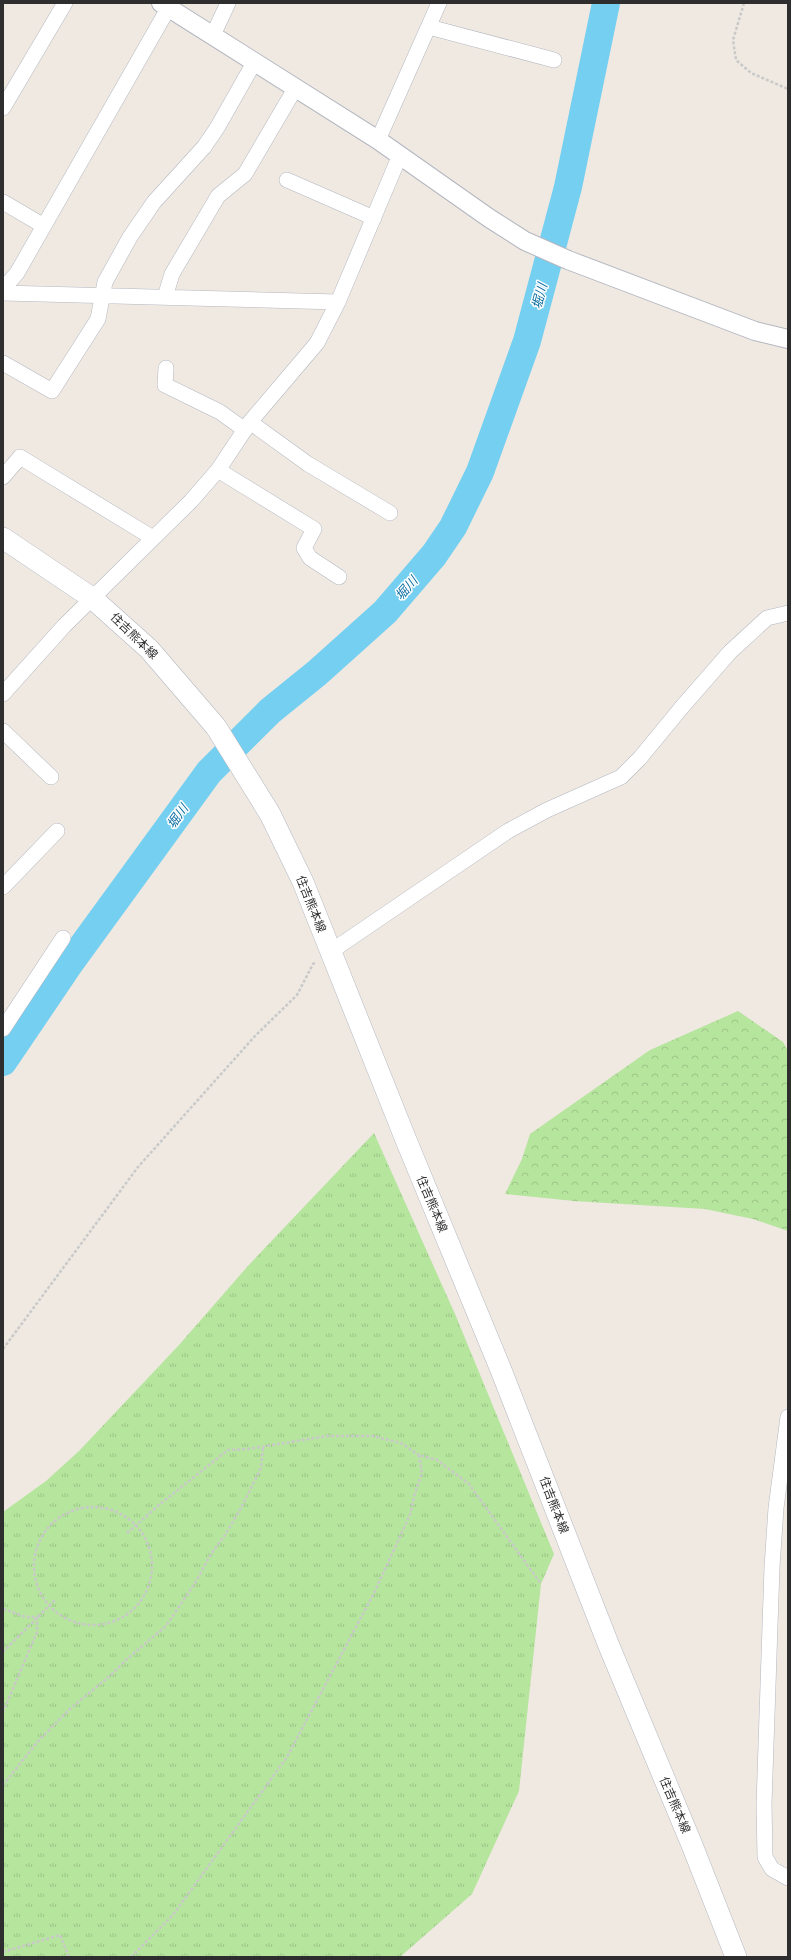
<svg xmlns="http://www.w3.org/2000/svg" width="791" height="1960" font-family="Mulish,'Noto Sans JP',sans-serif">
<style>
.grass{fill:url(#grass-tufts)}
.forest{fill:url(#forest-crowns)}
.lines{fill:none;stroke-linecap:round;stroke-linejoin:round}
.river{stroke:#75cff0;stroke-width:28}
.minor-casing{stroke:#b4b7c1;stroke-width:16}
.tertiary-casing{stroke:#b4b7c1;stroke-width:20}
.secondary-casing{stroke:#b4b7c1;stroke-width:22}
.path{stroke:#c9c9c9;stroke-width:2.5;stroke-dasharray:3 2;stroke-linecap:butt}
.minor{stroke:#fff;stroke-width:15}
.tertiary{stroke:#fff;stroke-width:18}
.secondary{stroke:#fff;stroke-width:21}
.labels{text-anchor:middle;stroke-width:3;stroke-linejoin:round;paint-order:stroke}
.street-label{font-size:12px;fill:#2e2e2e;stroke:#fff}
.water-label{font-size:13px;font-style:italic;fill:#0d6fa3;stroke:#fff}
</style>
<defs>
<pattern id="grass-tufts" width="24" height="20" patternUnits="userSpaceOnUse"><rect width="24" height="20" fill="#b6e59e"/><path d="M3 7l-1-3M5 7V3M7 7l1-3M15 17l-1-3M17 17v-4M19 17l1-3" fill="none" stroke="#9dc588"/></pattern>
<pattern id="forest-crowns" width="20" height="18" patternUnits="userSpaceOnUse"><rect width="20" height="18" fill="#b6e59e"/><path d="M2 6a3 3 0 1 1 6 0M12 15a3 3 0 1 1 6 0" fill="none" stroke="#9dc588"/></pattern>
</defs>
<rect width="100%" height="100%" fill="#efe9e1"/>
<path class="grass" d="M374,1133L455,1314L554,1554L541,1584L519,1791L472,1894L400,1957H3V1512L46,1481L79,1451L179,1345L247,1267Z"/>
<path class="forest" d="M738,1011L783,1042L788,1051V1231L753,1219L705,1209L574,1201L505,1194L522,1159L530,1134L650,1050Z"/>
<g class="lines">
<path class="river" d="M3,1062L70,963L209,772L270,711L317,673L385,612L434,555L453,527L480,472L527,341L568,187L606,3"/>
<defs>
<path id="minor" d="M429,27L554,60
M213,35L228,3
M3,108L65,3
M378,140L439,3
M287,180L374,218
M3,202L44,226
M3,289L17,273L169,7
M3,293L338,302
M165,297L172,274L218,196L245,174L296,87
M3,363L52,391L98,319L105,282L130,237L154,202L204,147L217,128L255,61
M166,368L165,385L220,412L245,430
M250,422L308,464L390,513
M218,470L314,529L304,548L310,558L339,577
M3,477L20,457L153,538
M3,694L64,626L191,501L218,470L250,422L317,343L338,302L400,155
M3,731L51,777
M3,887L57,831
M330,952L508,831L547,810L621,777L640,758L682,707L730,652L767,618L788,613
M3,1029L63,938
M788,1417L776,1508L772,1567L764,1804L765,1857L772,1869L788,1878"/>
<path id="tertiary" d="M161,3L378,140L489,218L525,241L568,260L755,331L788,339"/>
<path id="secondary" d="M3,538L92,598L149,649L216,727L270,814L303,882L406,1140L501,1370L609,1646L692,1845L736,1957"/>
</defs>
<use href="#minor" class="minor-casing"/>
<use href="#tertiary" class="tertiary-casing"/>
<use href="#secondary" class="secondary-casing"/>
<path class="path" d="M744,3L733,40L736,60L751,73L788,89
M3,1349L138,1167L255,1036L297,995L313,964L316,962
M34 1566a59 59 0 1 1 118 0a59 59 0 1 1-118 0Z
M127,1533L159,1505L228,1450L248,1449L327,1436H373L401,1443L419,1455
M3,1609L26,1617H37V1632L3,1712
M3,1652L56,1599
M3,1785L39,1740L71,1708L111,1675L127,1659L166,1626L195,1583L211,1554L225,1535L241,1508L261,1468L263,1447
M3,1952L60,1935L69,1957
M131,1957L173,1915L287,1757L374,1593L410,1515L415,1493L422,1473L419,1455L437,1460L469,1484L541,1584"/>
<use href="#minor" class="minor"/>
<use href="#tertiary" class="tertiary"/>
<use href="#secondary" class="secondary"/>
</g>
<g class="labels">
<g class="street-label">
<text transform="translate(134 636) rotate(44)" y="4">住吉熊本線</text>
<text transform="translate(311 904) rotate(68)" y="4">住吉熊本線</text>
<text transform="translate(432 1204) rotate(67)" y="4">住吉熊本線</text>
<text transform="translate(554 1505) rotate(69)" y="4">住吉熊本線</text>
<text transform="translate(675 1805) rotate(67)" y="4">住吉熊本線</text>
</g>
<g class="water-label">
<text transform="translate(539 296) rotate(-75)" y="5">堀川</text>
<text transform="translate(406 588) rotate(-49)" y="5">堀川</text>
<text transform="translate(177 816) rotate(-54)" y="5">堀川</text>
</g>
</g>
<rect width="791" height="1960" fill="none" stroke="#2e2e2e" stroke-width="8"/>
</svg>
